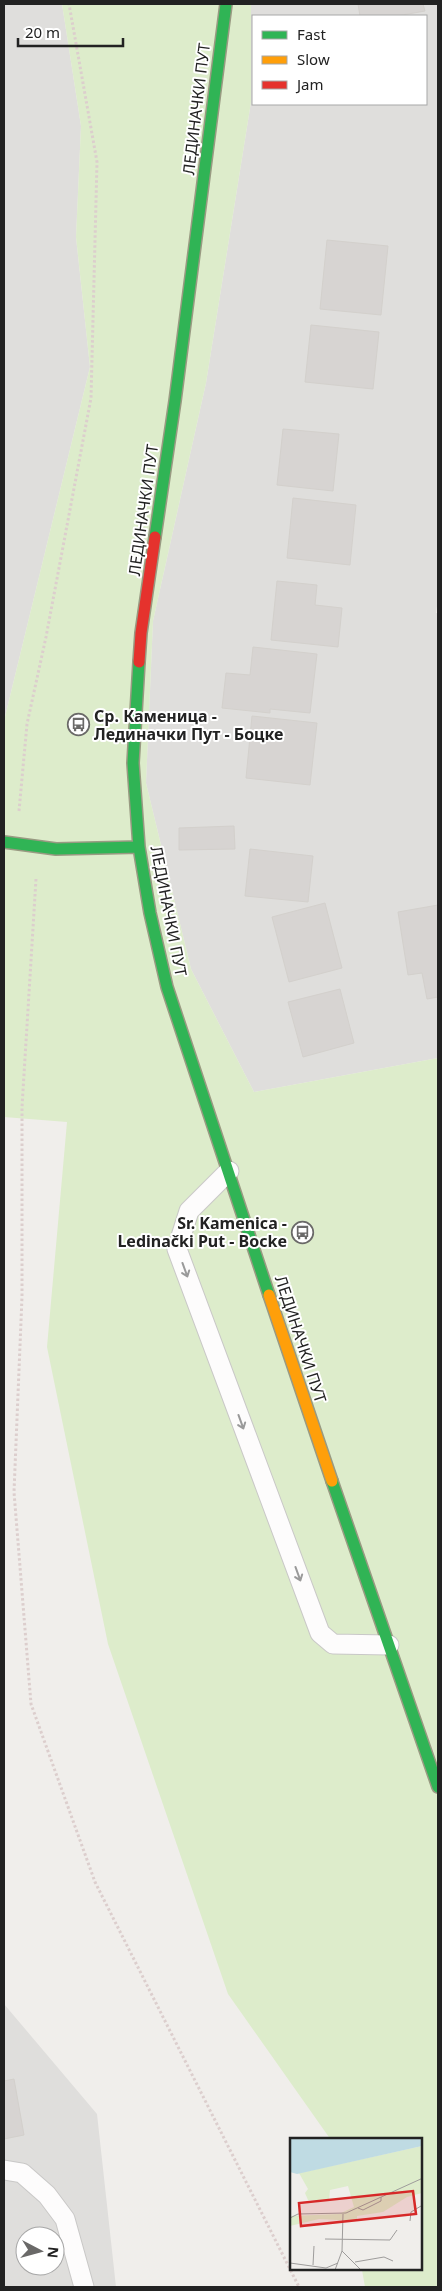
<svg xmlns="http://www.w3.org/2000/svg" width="442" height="2291" font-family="'Noto Sans',sans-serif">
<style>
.residential{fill:#dfdedc;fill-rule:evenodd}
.grass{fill:#ddeccb}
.building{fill:#d7d4d2;stroke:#d3d0cc}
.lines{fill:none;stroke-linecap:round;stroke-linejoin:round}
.lane-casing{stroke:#c9c8c7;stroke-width:21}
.fast-casing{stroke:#999a82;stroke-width:14}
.slow-casing{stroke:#999a82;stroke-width:14}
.jam-casing{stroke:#999a82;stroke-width:14}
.path{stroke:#dccecd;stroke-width:3;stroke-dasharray:2.5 2.5;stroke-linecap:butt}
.lane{stroke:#fdfcfc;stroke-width:19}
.fast{stroke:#30b455;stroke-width:11}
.slow{stroke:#ff9f0a;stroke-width:11}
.jam{stroke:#e5322d;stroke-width:11}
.oneway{stroke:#9a9a9a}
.labels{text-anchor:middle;stroke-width:4;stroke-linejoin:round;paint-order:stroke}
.street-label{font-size:16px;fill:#222;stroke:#fff}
.poi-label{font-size:16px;font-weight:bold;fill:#222;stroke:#fff;text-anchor:start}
.inset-road{fill:none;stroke:#9e9c9b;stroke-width:1}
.view{fill:#d62828;fill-opacity:0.15;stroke:#d62828;stroke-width:2.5}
.inset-edge{fill:none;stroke:#222;stroke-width:2.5}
</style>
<rect width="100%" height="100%" fill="#f0eeeb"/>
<path class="residential" d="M4,4H62L81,126L76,237L90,367L4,721Z
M251,4H438V599L436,613H438V1058L254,1092L191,969L146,783L153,621L206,383L251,102ZM253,16H426V104H253Z
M4,2004L97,2114L116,2287H4ZM25,2236H55V2266H25Z"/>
<path class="grass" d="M62,4H251V102L206,383L153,621L146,783L191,969L254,1092L438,1058V2287H365L362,2270H421V2140H331L228,1994L108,1644L47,1347L67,1122L4,1117V721L90,367L76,237L81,126Z"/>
<path class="building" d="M358,4H423L425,11L397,16H360Z
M327,240L388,246L381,315L320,309Z
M311,325L379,332L373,389L305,382Z
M283,429L339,434L333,491L277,485Z
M293,498L356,505L350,565L287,558Z
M277,581L317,585L315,605L342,608L338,647L271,640Z
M253,647L317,654L310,713L270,709V713L222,708L226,673L250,675Z
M252,716L317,723L310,785L246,778Z
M234,826L235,849L179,850V828Z
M250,849L313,856L308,902L245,896Z
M325,903L342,968L289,982L272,917Z
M438,905V997L427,999L422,973L408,975L398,912Z
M340,989L354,1043L303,1057L288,1002Z
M14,2079L24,2135L4,2139V2081Z"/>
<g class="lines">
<defs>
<path id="lane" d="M229,1171L189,1211L177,1249L320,1633L333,1644L389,1645
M4,2170L22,2173L47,2195L65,2219L84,2287"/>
<path id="fast" d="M155,537L175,401L226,4
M139,662L133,763L139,847L150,913L167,987L269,1295
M4,842L56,849L139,847
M332,1481L438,1787"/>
<path id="slow" d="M269,1295L332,1481"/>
<path id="jam" d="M139,662L141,633L155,537"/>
</defs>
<use href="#lane" class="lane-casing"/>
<use href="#fast" class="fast-casing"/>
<use href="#slow" class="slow-casing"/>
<use href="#jam" class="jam-casing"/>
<path class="path" d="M19,811L27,724L46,637L91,398L97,162L69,4
M36,879L22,1107V1297L14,1492L31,1704L95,1882L299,2287"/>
<use href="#lane" class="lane"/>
<use href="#fast" class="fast"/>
<use href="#slow" class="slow"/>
<use href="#jam" class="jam"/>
</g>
<defs><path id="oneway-shaft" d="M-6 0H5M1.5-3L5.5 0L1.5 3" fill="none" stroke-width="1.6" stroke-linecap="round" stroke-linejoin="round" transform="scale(1.25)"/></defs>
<g class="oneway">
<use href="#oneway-shaft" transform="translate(185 1270) rotate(70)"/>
<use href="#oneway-shaft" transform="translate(241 1422) rotate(70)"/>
<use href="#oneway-shaft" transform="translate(298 1574) rotate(70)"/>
</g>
<defs>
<symbol id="bus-ring" viewBox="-11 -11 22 22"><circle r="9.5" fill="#fff" stroke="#6a6968" stroke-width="1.5"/><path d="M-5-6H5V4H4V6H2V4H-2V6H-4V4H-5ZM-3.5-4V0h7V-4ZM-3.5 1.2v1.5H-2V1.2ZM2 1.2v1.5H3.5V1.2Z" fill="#6a6968"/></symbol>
</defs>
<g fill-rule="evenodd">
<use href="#bus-ring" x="66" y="712" width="25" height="25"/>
<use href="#bus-ring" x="290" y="1220" width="25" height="25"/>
</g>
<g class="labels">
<g class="street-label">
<text transform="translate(196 109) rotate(-83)" y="6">ЛЕДИНАЧКИ ПУТ</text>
<text transform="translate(143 510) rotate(-82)" y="6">ЛЕДИНАЧКИ ПУТ</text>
<text transform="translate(169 911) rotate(79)" y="6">ЛЕДИНАЧКИ ПУТ</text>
<text transform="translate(301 1339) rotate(72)" y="6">ЛЕДИНАЧКИ ПУТ</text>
</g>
<g class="poi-label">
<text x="94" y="722">Ср. Каменица -<tspan x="94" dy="18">Лединачки Пут - Боцке</tspan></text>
<text x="287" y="1229" text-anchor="end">Sr. Kamenica -<tspan x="287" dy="18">Ledinački Put - Bocke</tspan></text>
</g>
</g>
<g transform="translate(290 2138)">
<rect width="132" height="132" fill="#f0eeeb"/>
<path d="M132,8V55L117,59L93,74L67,78V83L29,81L0,88V78L49,76L64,69L58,48L40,52L39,63L18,62L15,55L18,51L9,35Z" fill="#ddeccb"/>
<path d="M0,0H132V8L7,36L0,34Z" fill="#bfdbe3"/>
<path class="inset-road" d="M68,70L73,72L91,63V59M53,76L52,113L71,132M0,80L8,76L56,75L133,40M120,83L121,74L131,68M35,101L100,102L107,92M65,124L94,119L103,123M0,125L36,130L48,125M23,127L24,108M45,132L52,113"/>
<path class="view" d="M123,53L126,76L11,88L9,65Z"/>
<rect width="132" height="132" class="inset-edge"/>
</g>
<rect width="442" height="2291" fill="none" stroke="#222222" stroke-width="10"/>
<rect x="252" y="15" width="175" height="90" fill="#ffffff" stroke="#a7a7a7"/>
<rect x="262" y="31" width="25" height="8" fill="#30b455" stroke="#a7a7a7"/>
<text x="297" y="40" font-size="15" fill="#222222">Fast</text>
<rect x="262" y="56" width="25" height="8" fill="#ff9f0a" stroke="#a7a7a7"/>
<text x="297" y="65" font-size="15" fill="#222222">Slow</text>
<rect x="262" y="81" width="25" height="8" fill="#e5322d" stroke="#a7a7a7"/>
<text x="297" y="90" font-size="15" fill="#222222">Jam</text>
<g transform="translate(40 2251) rotate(96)"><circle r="24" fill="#ffffff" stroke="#a7a7a7"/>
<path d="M0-4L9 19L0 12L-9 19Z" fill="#6a6968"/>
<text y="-8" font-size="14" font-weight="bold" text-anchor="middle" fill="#222222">N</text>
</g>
<path d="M18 38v8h105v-8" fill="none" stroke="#222222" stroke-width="2.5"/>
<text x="25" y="38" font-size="15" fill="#222222" stroke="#ffffff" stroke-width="4" paint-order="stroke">20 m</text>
</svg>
